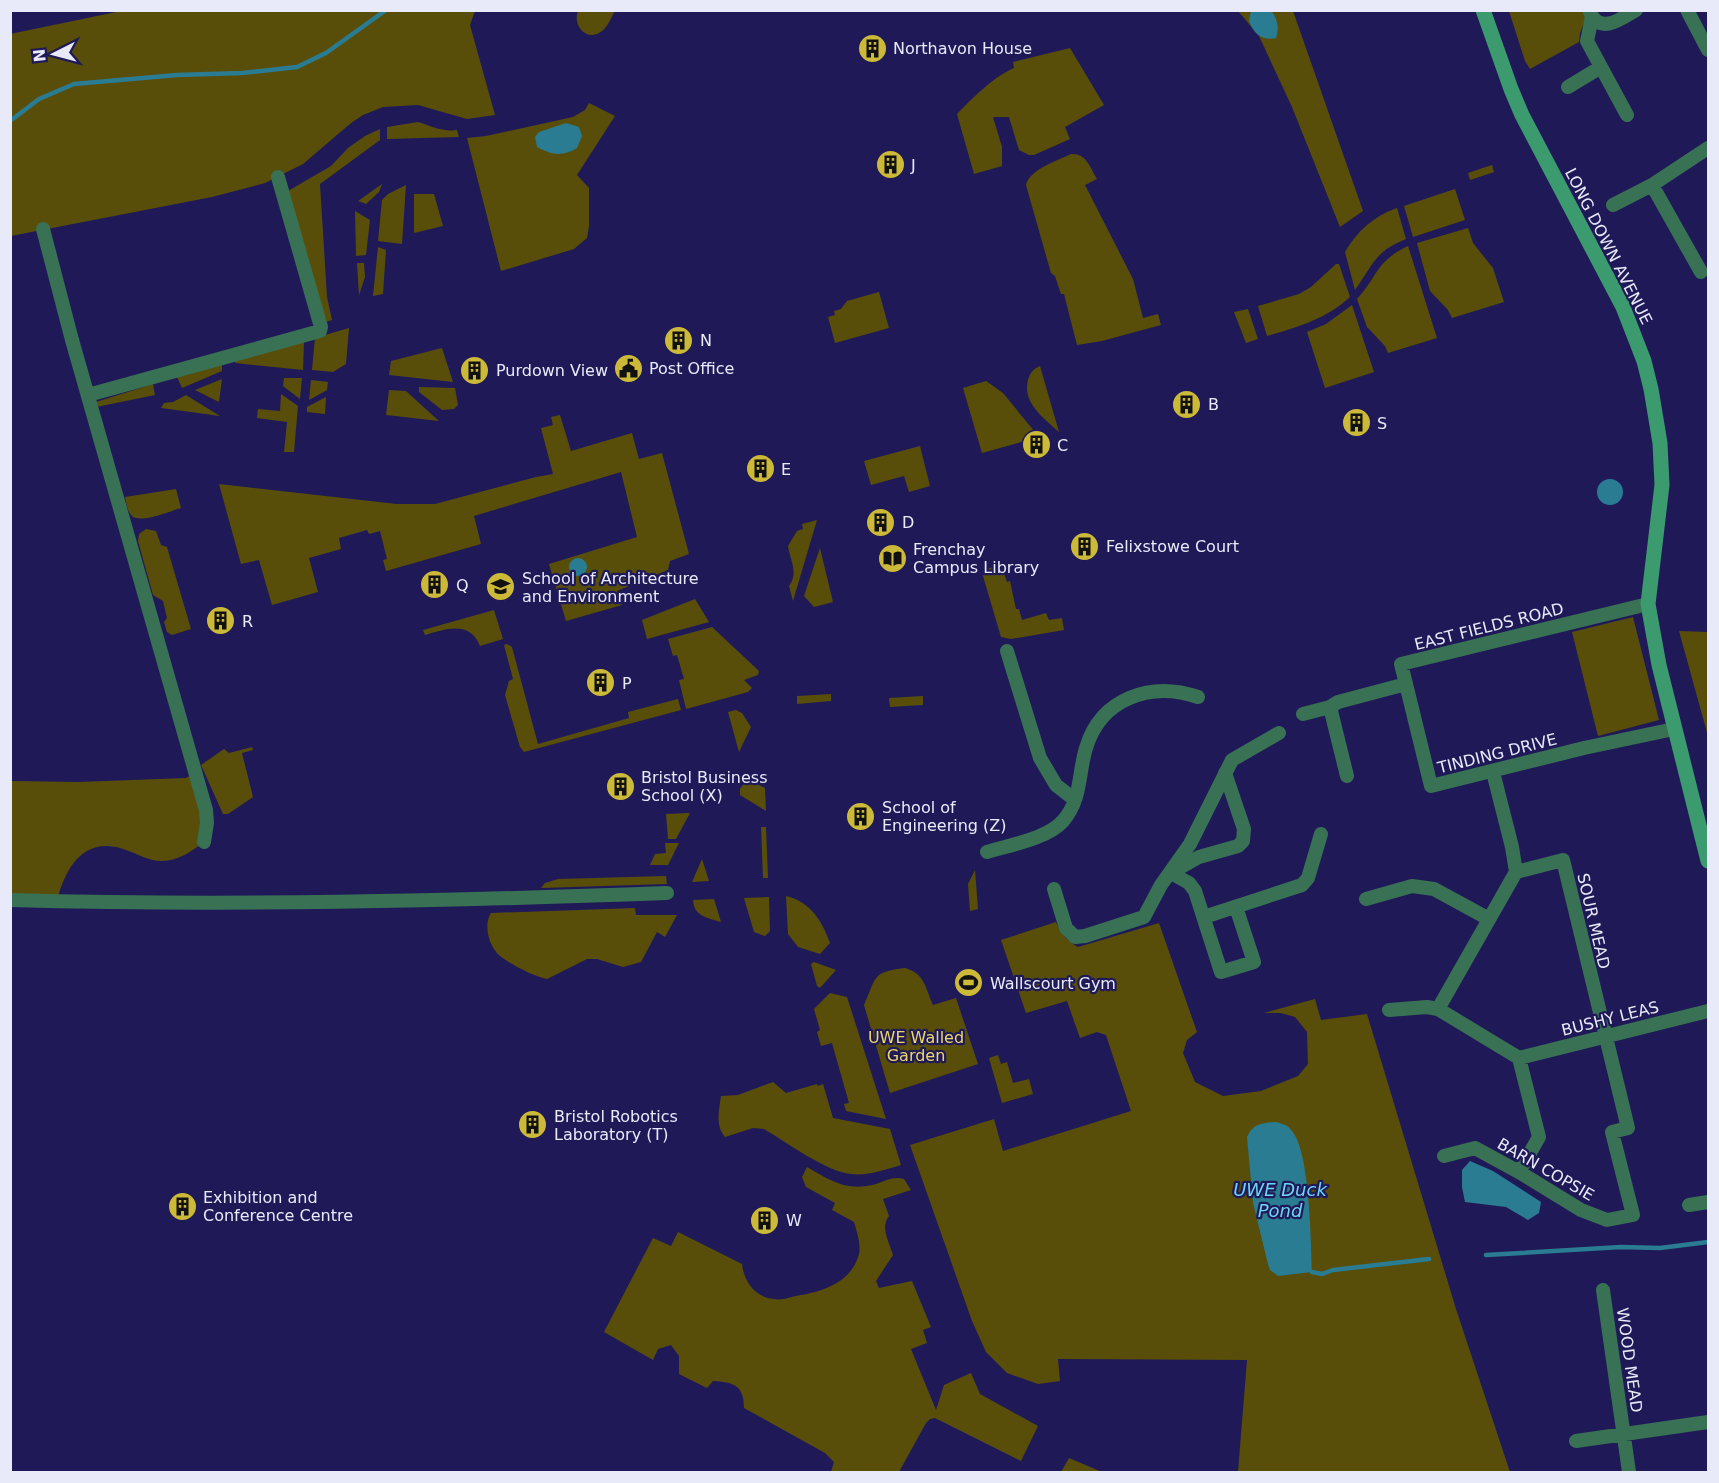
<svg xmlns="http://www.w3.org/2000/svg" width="1719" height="1483" font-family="'DejaVu Sans',sans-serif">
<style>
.green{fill:#584e09}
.water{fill:#2a7c93}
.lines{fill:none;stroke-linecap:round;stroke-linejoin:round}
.stream{stroke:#2a7c93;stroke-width:4.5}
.street{stroke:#397155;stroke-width:14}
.secondary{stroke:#3b9b6f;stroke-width:15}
.labels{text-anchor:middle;stroke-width:4.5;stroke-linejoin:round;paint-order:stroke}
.poi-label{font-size:16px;fill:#e8eaf9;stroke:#1f1a57;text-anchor:start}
.street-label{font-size:16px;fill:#e8eaf9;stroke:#1f1a57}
.park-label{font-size:16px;fill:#ebd867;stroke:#1f1a57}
.water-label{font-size:18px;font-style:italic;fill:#6ad5f5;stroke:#1f1a57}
</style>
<rect width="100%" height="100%" fill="#1f1a57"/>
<path class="green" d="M126,10L475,11L470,25L495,115L467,119L418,105L383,107L363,115L351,123L303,164L265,183L212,197L11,236L10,34Z
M578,11V10L615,11C611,17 608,27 602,31C587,43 572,25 578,11Z
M1238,11H1293L1363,211L1340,227L1292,107L1259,36Z
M1509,11H1582L1586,18L1580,33L1579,42L1530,69L1525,61Z
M1070,48L1104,105L1065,127L1070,139L1034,155H1029L1019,150L1009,117H993L1002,147V166L974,174L957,114C973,98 993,77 1014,68L1013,62Z
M589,103L615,116L577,175L589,188V226L587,238L574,249L501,271L467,138L486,136L573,117L585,110Z
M418,122C431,126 442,132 457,130L459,137L387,139V127Z
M380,129V140L320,184L327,297L332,320L325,322L288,191L331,166L348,148L365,136Z
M1071,154C1086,153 1090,167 1097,179L1085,185L1133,279L1143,318L1158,314L1161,325L1102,341L1077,345L1064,294H1061L1055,276L1051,273L1026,185C1030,169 1057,161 1071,154Z
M1492,165L1494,172L1470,180L1468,173Z
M382,184L379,192L366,204L358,201Z
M406,185L402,244L378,241L382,200L388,194Z
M1455,189L1465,220L1413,237L1404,206Z
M414,194H434L443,226L414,233Z
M1397,208L1406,239C1375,251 1373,265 1355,290L1345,252C1357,231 1374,216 1397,208Z
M355,211L370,220L366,255L356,256Z
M1468,228L1473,243L1493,268L1504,302L1452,318L1448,310L1430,291L1417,243Z
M1408,246L1437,338L1388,353L1385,346L1367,327L1357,299C1379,275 1375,262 1408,246Z
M378,247L386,250L383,294L373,296Z
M357,263H364L365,277L359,295Z
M1336,264H1339L1350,297C1326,319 1298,327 1267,336L1258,306L1299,294L1311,287Z
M879,292L889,328L835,343L828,317L835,315L834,311L841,309L847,301Z
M1352,305L1374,372L1325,388L1307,332L1326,324Z
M1248,309L1258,339L1246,343L1234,312Z
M349,328L346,364L333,372L312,370L315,338Z
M304,342L303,370L235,363L236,359Z
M442,348L453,382L389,375L391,361Z
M222,362V371L182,388L177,377Z
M1040,366L1059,432C1044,418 1022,403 1028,380C1030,373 1033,369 1040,366Z
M284,378H302L300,399L283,386Z
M222,379L219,402L195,390Z
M311,380L328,382L327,390L309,400Z
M986,381L1003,393L1039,437L982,453L963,388Z
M153,384L155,395L96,407V402Z
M419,387L455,388L458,405L454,409L442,410L419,392Z
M389,390L406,391L439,421L386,415Z
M281,394L298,406L294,452H284L287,422L257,418L258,409L280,411Z
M186,395L220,416L161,408L164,403L173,402Z
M326,397L325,414L307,412V407Z
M560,415L571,451L632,433L639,459L662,453L689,554L670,561L668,570L617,591L622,605L566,621L549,564L637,537L621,472L474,516L481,544L386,571L383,560L387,559L380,531L369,534L367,530L339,538L341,549L309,558L318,592L272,605L259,560L241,564L219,484L397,504H435L536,477L553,474L541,428L553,425L551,417Z
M920,446L930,486L909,492L904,476L871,485L864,461Z
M176,489L181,508C171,511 138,525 131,515C127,510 126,502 125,497Z
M817,520L793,601L789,586C799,573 790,560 788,546L797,531L803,529L802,524Z
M146,529L156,531L161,545L167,547L191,629L172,635L167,632L164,622L167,618L163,601L153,595L138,541L139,534Z
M820,548L833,602L814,607L804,596Z
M1001,565L1007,582L1010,581L1016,609H1019L1022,620L1046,613L1049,620L1062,618L1064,630L1011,639L1001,637L983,576L986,569Z
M695,599L709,622L647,639L642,620Z
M494,610L503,639L480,646C470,620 445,629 425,635L423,630Z
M1633,617L1659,720L1598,736L1572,632Z
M712,627L759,671L758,675L744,680L752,688L748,692L686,709L679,680L684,679L677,655L673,656L668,639Z
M1679,631L1708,632V736Z
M507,644L512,647L538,744L629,718L628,712L678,699L681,710L524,752L520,747L505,695L509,681L513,679L504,645Z
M831,694V701L797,704V696Z
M923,696V705L890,707L889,698Z
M736,710L742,713L751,727L739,752L728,712Z
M252,747L253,750L242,753L253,797L228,814H223L201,765L224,749L229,753Z
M195,773L204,842C192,851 178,861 162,861C148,861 136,853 123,849C83,836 65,869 57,901L11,900V781L79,782L186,778Z
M747,779L765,788L766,811L740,795V789Z
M690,813L676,839H668L666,814Z
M761,827H766L768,878H763Z
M665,843H679L668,865H650L655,854L666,853Z
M702,859L709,881L692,882Z
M975,870L978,909L970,911L968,884Z
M666,876L667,884L541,888L545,883L558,879Z
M786,896C811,902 822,921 830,943L820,954L798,947L788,934Z
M769,897L770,931L765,936L754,932L744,898Z
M714,899L721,922C707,918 694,916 693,900Z
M635,908L636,915H677L665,937L657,932L641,962L623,967L597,959H587L547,979C535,977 510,964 500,956C489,947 483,925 491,913Z
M1056,922C1062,935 1066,940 1078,947L1159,923L1197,1032L1187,1040L1183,1053L1195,1082L1223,1096L1261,1091L1298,1076L1308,1064L1307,1032L1295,1017L1281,1013H1264L1315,999L1321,1020L1367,1014L1456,1309L1510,1472H1238L1247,1360L1058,1359L1060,1381L1038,1384L1007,1373L986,1352L972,1321L910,1145L994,1119L1003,1151L1131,1111L1106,1035L1097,1032L1080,1038L1067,1001L1026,1013L1001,940Z
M814,962L836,970L820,988L817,986L811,964Z
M905,968C925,974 925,987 933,1005L956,998L978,1064L890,1093L864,1005C877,976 872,972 905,968Z
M830,993L847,997L886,1119L846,1111L844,1104L849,1103L832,1043L821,1046L817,1032L820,1030L814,1009Z
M998,1055L1001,1064L1007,1062L1013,1083L1029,1079L1033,1094L1002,1103L989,1058Z
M773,1082L786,1093L817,1084L818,1086L823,1084L833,1118L890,1129L901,1165C884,1170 868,1176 851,1174C827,1172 786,1142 764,1129L753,1128L725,1137C715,1125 719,1110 721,1096L738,1095Z
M807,1167C831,1181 847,1192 876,1184C886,1181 893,1176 904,1179L911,1190L883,1199L889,1216C880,1227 889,1242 893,1255L876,1281L879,1288L912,1281L931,1327L923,1330L927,1343L911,1349L936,1410L944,1385L971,1373L980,1394L1038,1426L1021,1461L935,1418L930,1419L926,1423L899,1472H831L834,1462L825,1453L744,1408C744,1385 733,1382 713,1381L707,1388L679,1374V1356L671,1345L658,1349L653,1360L604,1332L653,1238L671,1246L678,1232L742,1264C744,1281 754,1297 774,1299C782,1301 793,1296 801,1295C825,1291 852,1281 859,1254C861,1244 857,1232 854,1222L832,1210L835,1203L806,1187L802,1177Z
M1069,1458L1102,1472H1061Z"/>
<path class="water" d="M1251,11H1271C1278,18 1279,29 1276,38C1262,41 1254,34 1249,21Z
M566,123L579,127L582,136L577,148C562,157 552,155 537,147L535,137L539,132Z
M1597 492a13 13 0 1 1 26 0a13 13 0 1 1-26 0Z
M569 567a9 9 0 1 1 18 0a9 9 0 1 1-18 0Z
M1276,1122C1283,1124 1288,1125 1292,1131C1310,1152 1311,1242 1312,1272L1278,1276L1270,1270L1268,1264L1253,1203L1247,1137C1253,1123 1263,1123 1276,1122Z
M1470,1161L1493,1171L1541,1202L1539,1213L1528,1220L1506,1207L1465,1202L1462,1187V1170Z"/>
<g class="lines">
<path class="stream" d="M10,121L39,99L74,84L177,75L242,73L297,67L326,53L386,10
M1486,1255L1621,1247L1660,1248L1708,1242
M1312,1272L1322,1274L1333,1270L1429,1259"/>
<path class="street" d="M1687,10L1708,50
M1590,12C1600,35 1621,19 1636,10
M1592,17L1587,41L1627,115
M1568,87L1601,67
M1652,185L1701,272
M1613,205L1652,185L1708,148
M43,229L72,340L206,810L207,823L204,842
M88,395L320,331L321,327L278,177
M1007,651L1040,758L1056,785L1075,800
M1406,684L1431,786L1584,748L1674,729
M1330,707L1347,776
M1303,714L1330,707L1338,702L1406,684L1401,664L1648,604
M987,852C1009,845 1047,839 1063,821C1082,799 1078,774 1086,748C1101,698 1151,681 1198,697
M1174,871L1199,857L1238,846L1243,841L1244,829L1225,773
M1171,873L1189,883L1195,891L1221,972L1254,962L1236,907
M1054,889L1066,928L1075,937L1085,936L1144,917L1161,885L1190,844L1232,760L1279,733
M1366,899L1412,886L1434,889L1489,919
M10,900C229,906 448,901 667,893
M1204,917L1302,885L1308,878L1321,834
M1438,1009L1516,872L1512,847L1493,772
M1389,1010L1427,1007L1438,1009L1519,1058L1539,1137L1519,1172
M1519,1058L1708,1011
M1444,1156L1475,1148L1519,1172L1581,1210L1607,1220L1633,1215L1612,1132L1628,1128L1563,860L1516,872
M1689,1205L1708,1202
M1603,1290L1629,1472
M1576,1441L1708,1422"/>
<path class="secondary" d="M1483,10L1511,89L1522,115L1623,307L1644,361L1651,389L1660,443L1662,485L1648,604L1659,665L1708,861"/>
</g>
<defs>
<symbol id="building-disc" viewBox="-11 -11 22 22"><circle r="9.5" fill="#cdb938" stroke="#1f1a57"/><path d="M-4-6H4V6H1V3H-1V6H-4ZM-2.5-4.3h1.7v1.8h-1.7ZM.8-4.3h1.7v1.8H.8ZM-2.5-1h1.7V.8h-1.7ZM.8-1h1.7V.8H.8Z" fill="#111"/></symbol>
<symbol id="civic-disc" viewBox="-11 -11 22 22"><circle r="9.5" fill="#cdb938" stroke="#1f1a57"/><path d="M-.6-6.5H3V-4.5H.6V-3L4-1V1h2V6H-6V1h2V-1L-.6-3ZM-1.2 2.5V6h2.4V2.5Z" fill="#111"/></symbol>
<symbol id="library-disc" viewBox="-11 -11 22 22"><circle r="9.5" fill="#cdb938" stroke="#1f1a57"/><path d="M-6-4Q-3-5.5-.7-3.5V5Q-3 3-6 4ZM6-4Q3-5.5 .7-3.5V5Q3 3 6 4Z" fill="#111"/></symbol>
<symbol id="university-disc" viewBox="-11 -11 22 22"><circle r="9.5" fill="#cdb938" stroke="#1f1a57"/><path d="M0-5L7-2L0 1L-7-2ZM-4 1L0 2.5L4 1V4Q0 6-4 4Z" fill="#111"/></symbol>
<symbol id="stadium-disc" viewBox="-11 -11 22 22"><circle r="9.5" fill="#cdb938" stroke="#1f1a57"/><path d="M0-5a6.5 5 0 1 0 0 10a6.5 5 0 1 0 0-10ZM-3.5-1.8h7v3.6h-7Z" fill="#111"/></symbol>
</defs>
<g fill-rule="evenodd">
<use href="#building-disc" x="856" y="32" width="33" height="33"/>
<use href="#building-disc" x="874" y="148" width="33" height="33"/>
<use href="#building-disc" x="662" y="324" width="33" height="33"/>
<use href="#civic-disc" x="612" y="352" width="33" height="33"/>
<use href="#building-disc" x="458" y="354" width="33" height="33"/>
<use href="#building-disc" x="1170" y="388" width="33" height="33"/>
<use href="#building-disc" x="1340" y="406" width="33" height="33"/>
<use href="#building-disc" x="1020" y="428" width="33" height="33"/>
<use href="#building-disc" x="744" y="452" width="33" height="33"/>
<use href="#building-disc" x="864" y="506" width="33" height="33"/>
<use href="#building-disc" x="1068" y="530" width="33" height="33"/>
<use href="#library-disc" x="876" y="542" width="33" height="33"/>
<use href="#building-disc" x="418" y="568" width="33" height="33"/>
<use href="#university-disc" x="484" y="570" width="33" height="33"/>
<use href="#building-disc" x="204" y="604" width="33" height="33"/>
<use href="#building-disc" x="584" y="666" width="33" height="33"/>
<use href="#building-disc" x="604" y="770" width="33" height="33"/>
<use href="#building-disc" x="844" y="800" width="33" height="33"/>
<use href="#stadium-disc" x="952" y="966" width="33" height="33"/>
<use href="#building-disc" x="516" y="1108" width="33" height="33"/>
<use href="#building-disc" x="166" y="1190" width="33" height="33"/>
<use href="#building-disc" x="748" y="1204" width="33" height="33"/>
</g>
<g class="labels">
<g class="poi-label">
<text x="893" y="54">Northavon House</text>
<text x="911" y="171">J</text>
<text x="700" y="346">N</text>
<text x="649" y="374">Post Office</text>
<text x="496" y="376">Purdown View</text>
<text x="1208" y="410">B</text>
<text x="1377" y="429">S</text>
<text x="1057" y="451">C</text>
<text x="781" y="475">E</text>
<text x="902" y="528">D</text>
<text x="1106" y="552">Felixstowe Court</text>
<text x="913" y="555">Frenchay<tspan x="913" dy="18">Campus Library</tspan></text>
<text x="522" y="584">School of Architecture<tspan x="522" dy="18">and Environment</tspan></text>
<text x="456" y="591">Q</text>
<text x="242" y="627">R</text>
<text x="622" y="689">P</text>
<text x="641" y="783">Bristol Business<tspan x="641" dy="18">School (X)</tspan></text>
<text x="882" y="813">School of<tspan x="882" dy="18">Engineering (Z)</tspan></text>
<text x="990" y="989">Wallscourt Gym</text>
<text x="554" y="1122">Bristol Robotics<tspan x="554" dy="18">Laboratory (T)</tspan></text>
<text x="203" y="1203">Exhibition and<tspan x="203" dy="18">Conference Centre</tspan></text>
<text x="786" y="1226">W</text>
</g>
<g class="street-label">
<text transform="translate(1609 246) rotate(63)" y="6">LONG DOWN AVENUE</text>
<text transform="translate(1489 626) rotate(-14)" y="6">EAST FIELDS ROAD</text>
<text transform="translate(1497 753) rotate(-14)" y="6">TINDING DRIVE</text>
<text transform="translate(1594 921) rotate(77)" y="6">SOUR MEAD</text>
<text transform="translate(1610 1018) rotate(-14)" y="6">BUSHY LEAS</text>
<text transform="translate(1546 1169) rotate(30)" y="6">BARN COPSIE</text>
<text transform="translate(1630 1360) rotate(82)" y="6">WOOD MEAD</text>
</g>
<g class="park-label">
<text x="916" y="1043">UWE Walled<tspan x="916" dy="18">Garden</tspan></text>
</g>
<g class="water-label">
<text x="1280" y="1196">UWE Duck<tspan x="1280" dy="21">Pond</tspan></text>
</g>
</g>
<rect width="1719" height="1483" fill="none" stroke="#e8eaf9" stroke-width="24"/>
<g transform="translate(54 54) rotate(264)" stroke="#1f1a57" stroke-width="4.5" paint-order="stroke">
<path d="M0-4.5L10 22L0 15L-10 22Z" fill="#e8eaf9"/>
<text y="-9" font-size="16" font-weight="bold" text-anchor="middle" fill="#e8eaf9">N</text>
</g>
</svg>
